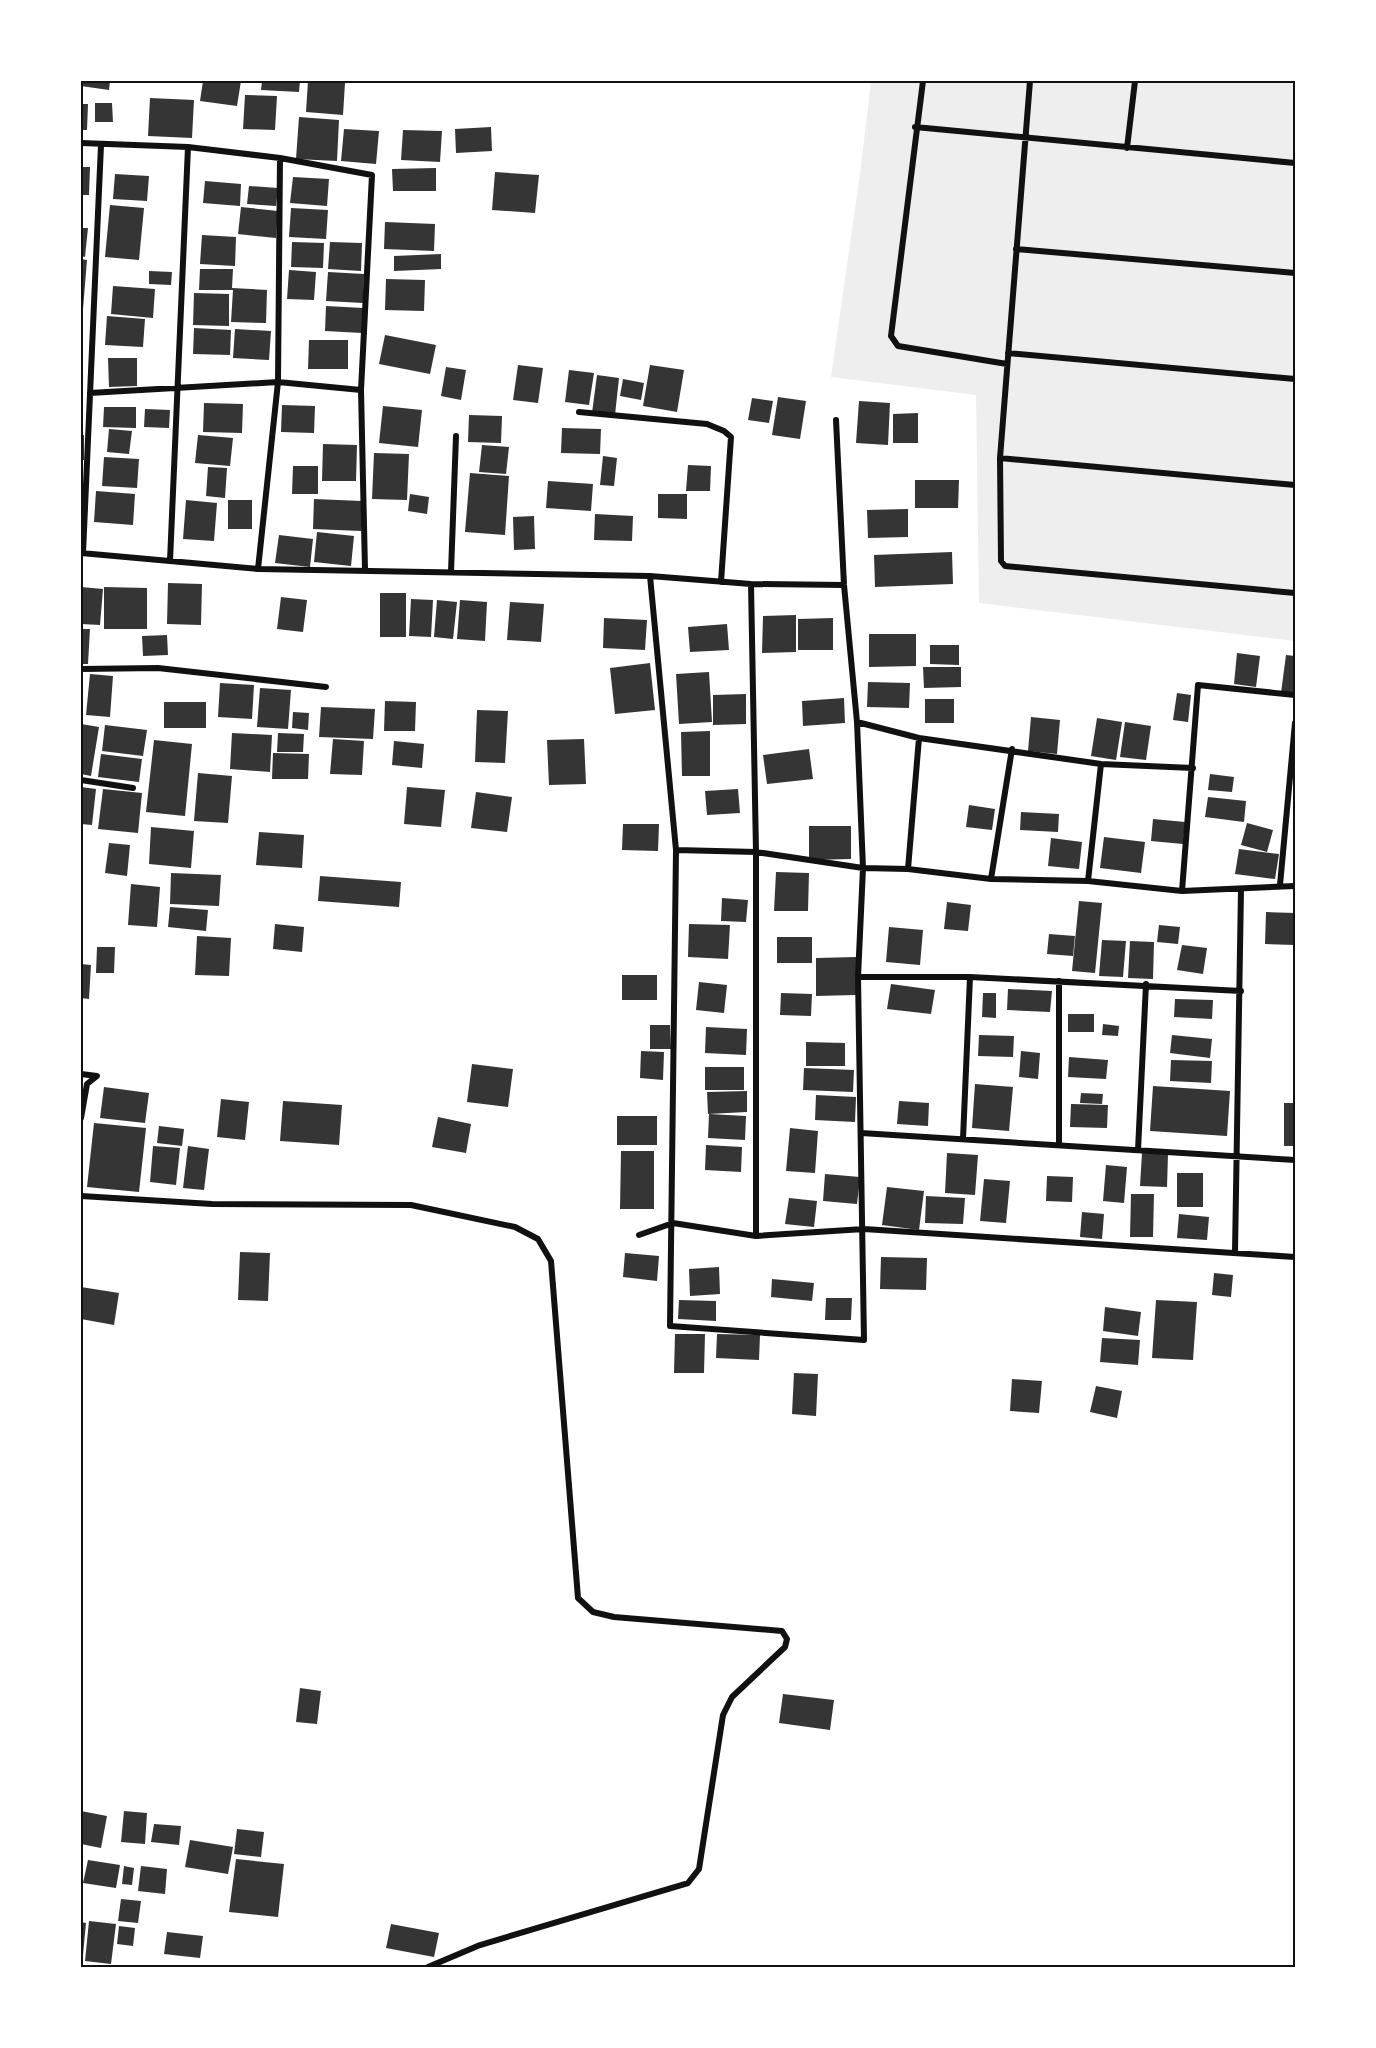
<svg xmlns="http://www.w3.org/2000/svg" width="1376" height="2048" font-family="Signika,sans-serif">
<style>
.green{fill:#eee}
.building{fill:#353535}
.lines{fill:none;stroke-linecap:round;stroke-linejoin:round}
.minor{stroke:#111;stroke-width:6}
.neatline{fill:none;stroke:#111;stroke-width:2}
</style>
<rect width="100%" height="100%" fill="#fff"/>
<path class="green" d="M871,81H1295V641L979,603L976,395L831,377L860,174Z"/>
<path class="building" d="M81,81H110L109,90L81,86Z
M203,81H241L237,106L200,101Z
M262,81H300L299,92L261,90Z
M308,81L345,83L343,115L306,112Z
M245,95L277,96L275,130L243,129Z
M150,98L194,100L192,138L148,136Z
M95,103H112L113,122H95Z
M81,104H88L87,130H81Z
M299,117L339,120L337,161L296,159Z
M491,127L492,151L456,153L455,129Z
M344,129L379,131L376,164L341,161Z
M403,130L442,131L440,162L401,160Z
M81,167H90L89,195H81Z
M436,168V191H393L392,169Z
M495,172L539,175L535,213L492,210Z
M115,174L149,176L147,201L113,199Z
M293,177L329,179L327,206L290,203Z
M205,181L241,184L240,206L203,203Z
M249,186L278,188L276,206L247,204Z
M110,205L144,208L139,260L105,257Z
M241,207L278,211L276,238L238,234Z
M291,208L328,210L326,239L289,237Z
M385,222L435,224L434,251L384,249Z
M81,228H88L85,257L81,256Z
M202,235L236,237L235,266L200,264Z
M292,242L324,243L323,268L291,267Z
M330,242L362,243L361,271L328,269Z
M441,254V269L394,271V256Z
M81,259L87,260L83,309H81Z
M200,269H233L232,288L267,290L266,323L231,322L233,290H199Z
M289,270L316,272L314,300L287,299Z
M149,271L172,272L171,285L149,284Z
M328,272L364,274L363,303L326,301Z
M386,279L425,280L424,311L385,310Z
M113,286L155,289L153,318L111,314Z
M194,293L229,294V326L193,325Z
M326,306L363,308L362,333L325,331Z
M107,316L145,319L143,347L105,345Z
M194,328L231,330L230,355L193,354Z
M235,329L271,331L269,360L233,358Z
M385,335L436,345L430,374L379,364Z
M309,340H348V369H308Z
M108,358H137V386L109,387Z
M518,365L543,368L538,403L513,400Z
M650,365L684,370L677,412L643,406Z
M446,367L466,370L461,400L441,396Z
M569,370L594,373L589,405L565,402Z
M597,375L619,378L615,415L592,413Z
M623,379L644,383L641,400L620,396Z
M778,397L806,401L800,439L772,435Z
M752,398L773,401L769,423L748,420Z
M859,401L890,403L888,445L856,443Z
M204,403L243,404L242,433L203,432Z
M282,405L315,406L314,433L281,432Z
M383,406L422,410L418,447L379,443Z
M104,407H136V428L103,427Z
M145,409L170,410L169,428L144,427Z
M918,413V443H893V414Z
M469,415L502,416L501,443L468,442Z
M562,428L601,429L600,454L561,453Z
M109,429L132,431L129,454L107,452Z
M81,435H84V460H81Z
M198,435L233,438L230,466L195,463Z
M323,444L357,445L356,481H322Z
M482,445L509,447L506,474L479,472Z
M374,453L409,454L407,500L372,499Z
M603,456L617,458L614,486L600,485Z
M104,457L139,459L137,488L102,486Z
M688,465L711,466L710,491H686Z
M293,466H318V494H292Z
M208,467L227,468L225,498L206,496Z
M470,473L509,476L505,535L465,532Z
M915,480H959L958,508H915Z
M548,481L593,484L591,511L546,508Z
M96,491L135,494L133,525L94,522Z
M410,494L429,497L427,514L408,511Z
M658,494H687V519L658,518Z
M314,499L362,501L361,531L313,529Z
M186,500L217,503L214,541L183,539Z
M228,500H252V529H228Z
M908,509V537L868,538L867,510Z
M595,514L633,516L632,541L594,540Z
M534,516L535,549L514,550L513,517Z
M317,532L354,536L351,566L314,562Z
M279,535L313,539L310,567L275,563Z
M952,552L953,584L875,587L874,555Z
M168,583L202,584L201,625L167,624Z
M81,587L103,589L100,625L81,624Z
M104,587L147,588V629H104Z
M380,593H406V637H380Z
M281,597L307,600L303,632L277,629Z
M411,599L433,600L431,637L409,636Z
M437,600L457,602L453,639L434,637Z
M460,600L487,602L485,641L457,639Z
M510,602L544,604L541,642L507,640Z
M796,615V652L762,653L763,616Z
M604,618L647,620L645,650L603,648Z
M833,618V650H798V619Z
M727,624L729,650L690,652L688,627Z
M81,629H90L88,664H81Z
M869,634H916V666L869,667Z
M167,635L168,655L143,656L142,636Z
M930,645H959V665L930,664Z
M1237,653L1260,656L1256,687L1234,684Z
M1286,655L1295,656V695L1281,693Z
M650,663L655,710L615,714L610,668Z
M923,667H961V687L924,688Z
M709,672L712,722L679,724L676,674Z
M90,674L113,676L110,717L86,715Z
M868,682L910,683L909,708L867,707Z
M220,683L254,685L252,719L218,717Z
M260,688L291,690L288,729L257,727Z
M1177,693L1191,695L1188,722L1173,720Z
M746,694V724L713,725V695Z
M844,698L845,723L803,726L802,701Z
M925,699H954V723H925Z
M385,701L416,702L415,731H384Z
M164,702H206V728H164Z
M321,707L375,709L373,739L319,737Z
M477,710L508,711L505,763L475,762Z
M293,712L309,713L308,730L292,728Z
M1031,717L1060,720L1057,754L1028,751Z
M1097,718L1122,722L1116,760L1091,756Z
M1125,722L1151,726L1146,760L1120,757Z
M81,724L99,727L91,776L81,774Z
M105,725L147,730L143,756L102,751Z
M710,731V776H682L681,732Z
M232,733L272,735L270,772L230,769Z
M278,733L304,734L303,752H277Z
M333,739L364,741L362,775L330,774Z
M584,739L586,784L549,785L547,740Z
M154,740L192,744L185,816L146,812Z
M394,741L424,744L422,768L392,765Z
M809,749L813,779L767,784L763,755Z
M273,753L309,754L308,779H272Z
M101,754L142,759L139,782L98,777Z
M198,773L232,776L228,823L194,821Z
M1210,774L1234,777L1232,792L1208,790Z
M81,787L96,789L92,825L81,824Z
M407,787L445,790L441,827L404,824Z
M103,789L142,793L138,833L98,829Z
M738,789L740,813L707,815L705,791Z
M476,792L512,797L507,832L471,828Z
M1208,797L1246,801L1244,822L1205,817Z
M969,805L995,809L992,830L966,827Z
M1021,812L1059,814L1058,832L1020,830Z
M1153,819L1185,822L1183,844L1151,841Z
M1247,823L1273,830L1267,852L1241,845Z
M623,824H659L658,851L622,850Z
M809,826H851V859L809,860Z
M151,827L194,831L191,868L149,864Z
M259,832L304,835L302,868L256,865Z
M1104,837L1145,842L1141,873L1100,868Z
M1051,838L1082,842L1079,869L1048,866Z
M109,843L130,845L127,876L105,873Z
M1239,849L1279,854L1275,879L1235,874Z
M776,872L809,873L808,911H774Z
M171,873L221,875L219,906L170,904Z
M320,876L401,882L399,907L318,901Z
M131,884L160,887L157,927L128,925Z
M722,898L748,900L746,922L721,921Z
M1079,901L1102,903L1095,973L1072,971Z
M947,902L971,905L968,931L944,929Z
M170,907L208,910L206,931L168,927Z
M1266,912L1295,913V945L1265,944Z
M275,924L304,927L302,952L273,949Z
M689,924L730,925L728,959L688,957Z
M1159,925L1180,927L1178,944L1157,942Z
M889,927L923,930L920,965L886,962Z
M1049,934L1075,936L1073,956L1047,954Z
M197,936L231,938L229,976L195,975Z
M777,937H812V963H777Z
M1102,940L1126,941L1123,977L1099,976Z
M1130,941L1154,942L1153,979L1128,978Z
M1182,945L1207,948L1203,974L1177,970Z
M97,947H115L114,973H96Z
M856,957V995L816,996V958Z
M81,964L91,965L89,999L81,998Z
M622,975H657V1000H622Z
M699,982L727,985L724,1013L696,1010Z
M891,984L935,990L931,1014L887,1009Z
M1008,989L1052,991L1050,1012L1007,1010Z
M781,993L812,994L811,1016L780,1015Z
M983,993H996V1018L982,1017Z
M1175,999L1213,1000L1212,1019L1174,1017Z
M1068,1014H1094V1032H1068Z
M1103,1024L1119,1026L1118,1036L1102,1035Z
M650,1025H670L671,1049H650Z
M706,1027L747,1029L746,1055L705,1053Z
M979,1035L1014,1036L1013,1057L978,1056Z
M1172,1035L1212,1039L1210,1058L1170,1053Z
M806,1042L845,1043V1066H806Z
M641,1051L664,1052L663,1080L640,1078Z
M1021,1051L1040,1053L1038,1079L1019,1077Z
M1069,1057L1108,1060L1106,1079L1068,1077Z
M1171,1060L1212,1061L1211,1083L1170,1081Z
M472,1064L513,1069L508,1107L467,1102Z
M705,1067H744V1090H705Z
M804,1068L854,1070L853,1092L803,1090Z
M975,1084L1013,1087L1009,1131L972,1128Z
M1153,1086L1230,1091L1227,1136L1150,1131Z
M104,1087L149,1093L145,1123L100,1118Z
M747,1091V1112L708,1114L707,1092Z
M1081,1093L1103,1094L1102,1104L1080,1103Z
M816,1095L856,1097L855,1122L815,1120Z
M221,1099L249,1102L245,1140L217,1137Z
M283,1101L342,1105L339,1145L280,1141Z
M899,1101L929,1103L928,1126L897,1124Z
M1284,1103H1295V1146H1284Z
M1071,1104L1108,1105L1107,1128L1070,1127Z
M709,1114L746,1116L745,1140L708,1138Z
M617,1116H657V1145H617Z
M438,1117L471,1124L466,1153L432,1147Z
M94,1123L146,1128L139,1192L87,1187Z
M159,1126L184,1129L182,1146L157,1143Z
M790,1128L818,1131L815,1173L786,1171Z
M706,1145L742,1147L741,1172L705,1170Z
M153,1146L180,1148L176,1185L150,1182Z
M188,1146L209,1149L204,1190L183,1188Z
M621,1151H654V1209H620Z
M947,1153L978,1155L975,1195L945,1193Z
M1142,1153L1168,1154L1167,1187L1140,1186Z
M1106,1165L1127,1167L1124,1203L1103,1201Z
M1177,1173H1203V1207H1177Z
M825,1174L860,1177L857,1204L823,1201Z
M1047,1176L1073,1177L1072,1202L1046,1201Z
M984,1179L1010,1181L1006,1223L980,1221Z
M887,1187L924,1191L919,1230L882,1225Z
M1131,1194H1154L1153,1237H1130Z
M926,1196L965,1198L963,1224L925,1223Z
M789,1198L817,1201L814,1227L785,1224Z
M1082,1212L1104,1214L1102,1239L1080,1237Z
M1179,1214L1209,1217L1207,1240L1177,1238Z
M240,1252L270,1253L268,1301L238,1300Z
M625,1253L659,1256L657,1281L623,1277Z
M881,1257L927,1258L926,1290L880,1289Z
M719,1267L720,1294L690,1296L689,1269Z
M1214,1273L1233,1275L1231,1297L1212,1295Z
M772,1279L814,1283L812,1301L771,1297Z
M81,1287L119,1293L114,1325L81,1319Z
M826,1298H852L851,1320H825Z
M679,1300L716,1301V1321L678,1319Z
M1156,1300L1197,1302L1193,1360L1152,1358Z
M1105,1307L1141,1312L1138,1336L1103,1331Z
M675,1334H705L704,1373H674Z
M717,1334L760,1335L759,1360L716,1358Z
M1102,1338L1140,1340L1138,1365L1100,1362Z
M794,1373L818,1374L816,1416L792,1414Z
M1012,1379L1042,1381L1039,1413L1010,1411Z
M1096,1386L1122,1391L1117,1418L1090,1412Z
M300,1688L321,1691L317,1724L296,1722Z
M783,1694L834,1700L830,1730L779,1723Z
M81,1811L107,1816L101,1848L81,1844Z
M124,1811L147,1813L145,1844L121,1842Z
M154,1824L181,1826L179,1845L151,1842Z
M237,1829L264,1832L261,1857L234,1854Z
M190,1840L233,1847L228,1874L185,1867Z
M236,1859L284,1864L278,1917L229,1912Z
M88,1860L120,1865L116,1888L83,1883Z
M124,1866L134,1868L132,1885L122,1884Z
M141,1866L167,1869L165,1894L138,1891Z
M121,1899L141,1901L138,1923L118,1921Z
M89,1921L116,1924L111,1964L85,1961Z
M81,1922L86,1923L83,1955H81Z
M391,1924L439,1933L434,1957L386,1948Z
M119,1926L135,1928L133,1946L117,1944Z
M167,1932L203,1936L200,1958L164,1954Z"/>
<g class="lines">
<path class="minor" d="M923,81L891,336L898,346L1007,364
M1030,81L1000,458L1001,561L1005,566L1295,593
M915,127L1295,163
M81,143L188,147L280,158L372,175L361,390L365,570
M1127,148L1135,81
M1016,249L1295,273
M1008,353L1295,379
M90,393L278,382L361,390
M579,412L707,424L724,431L731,437L721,582
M1000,458L1295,485
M81,553L258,569L650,576L751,584L844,585
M83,553L101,145
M170,561L188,147
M258,569L278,382L280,158
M451,572L456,436
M650,576L676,850L670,1326L864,1340L858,977L863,868L857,722L844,585L836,420
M751,584L756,852V1236
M81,669L158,668L326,687
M857,722L919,738L1101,764L1193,768
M81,780L133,788
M676,850L756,852L863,868L908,869L991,879L1088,881L1182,891L1295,886
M908,869L919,738
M991,879L1012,749
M1088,881L1101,764
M1280,885L1295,723
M1182,891L1198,685L1295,695
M858,977H970L1241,991
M1059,981V1145
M81,1074L97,1076L87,1084L81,1118
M861,1133L1295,1160
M963,1139L970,977
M1138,1150L1146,984
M81,1196L212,1204L411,1205L515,1227L538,1239L551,1261L578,1598L593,1612L614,1617L782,1631L787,1639L785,1647L732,1697L723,1715L699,1869L688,1883L480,1945L428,1967
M639,1235L673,1223L756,1236L864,1229L1295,1257
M1235,1252L1241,889"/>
</g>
<rect width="1376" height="2048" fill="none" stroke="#ffffff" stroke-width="165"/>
<rect x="82" y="82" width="1212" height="1884" class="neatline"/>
</svg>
